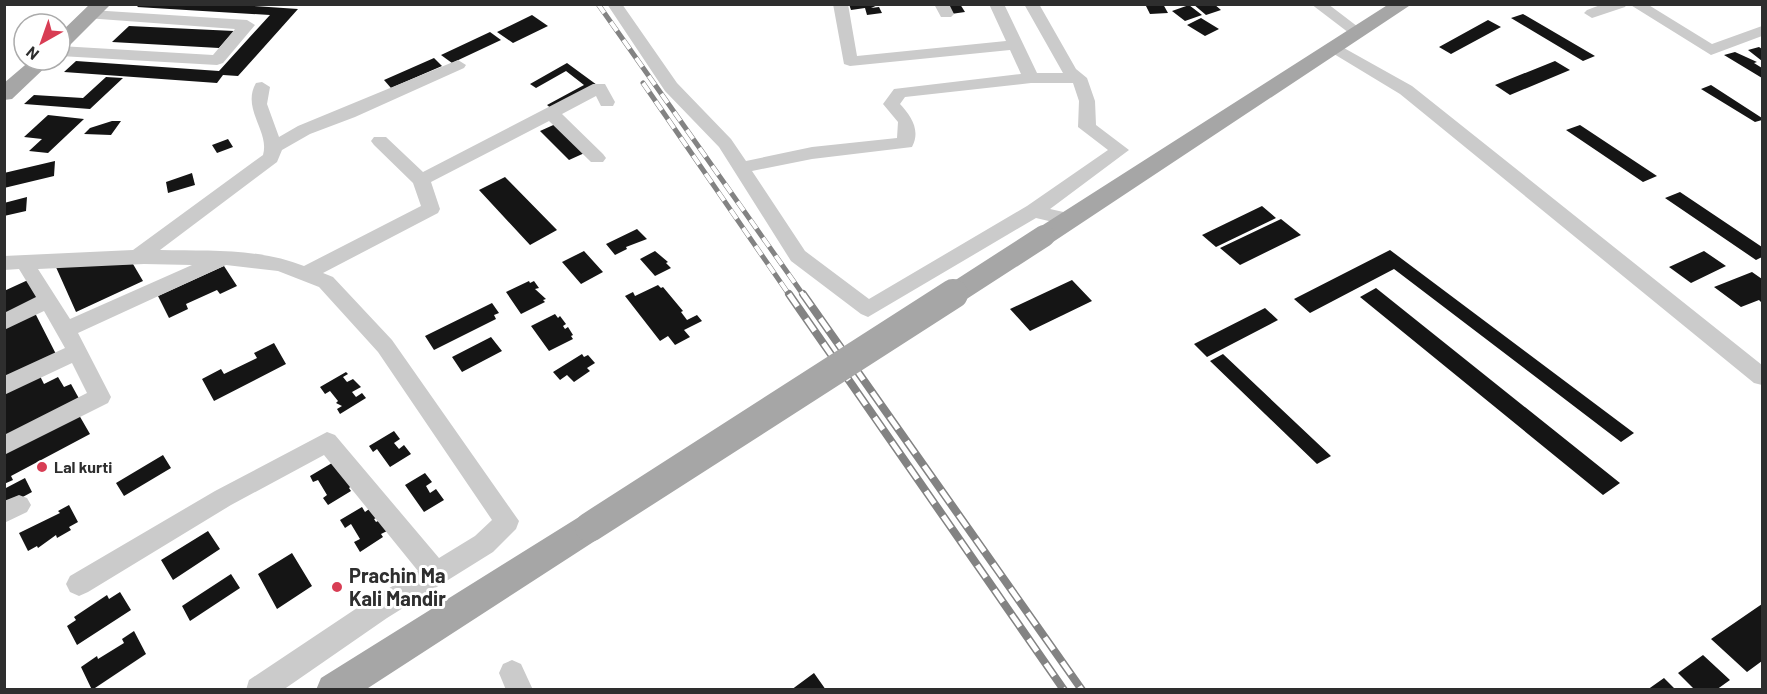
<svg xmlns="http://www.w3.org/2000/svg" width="1767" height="694" font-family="Barlow,sans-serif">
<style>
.building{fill:#151515}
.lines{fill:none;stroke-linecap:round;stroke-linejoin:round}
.minor{fill:#cbcbcb;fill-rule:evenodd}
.major{fill:#a6a6a6;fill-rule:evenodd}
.rail-far1-casing{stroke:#838383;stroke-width:5}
.rail-casing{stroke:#838383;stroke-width:8}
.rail-far1{stroke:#fff;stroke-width:4;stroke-dasharray:11;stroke-linecap:butt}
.rail{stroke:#fff;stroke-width:5;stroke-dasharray:15;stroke-linecap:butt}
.major-bridge-far1{stroke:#a6a6a6;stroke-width:22}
.major-bridge{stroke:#a6a6a6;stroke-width:30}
.poi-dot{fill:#d83d54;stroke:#fff;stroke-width:2}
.labels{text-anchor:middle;stroke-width:6;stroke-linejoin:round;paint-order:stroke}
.poi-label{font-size:16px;font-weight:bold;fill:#2e2e2e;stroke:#fff;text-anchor:start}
.near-poi-label{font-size:20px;font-weight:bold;fill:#2e2e2e;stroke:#fff;text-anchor:start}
</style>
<rect width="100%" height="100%" fill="#fff"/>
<path class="building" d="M140,4H225L298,9L238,76L223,75L217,83L64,72L76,61L219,71L270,15L137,7Z
M849,4H880L871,8L879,7L882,13L867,15L865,8L851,10Z
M942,4H960L965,12L951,14Z
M1145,4H1163L1168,13L1150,14Z
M1193,4H1214L1221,10L1206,15Z
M1189,5L1202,15L1185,21L1172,11Z
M1523,14L1595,56L1583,61L1511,18Z
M532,15L548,26L513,43L497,32Z
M1201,18L1219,29L1205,36L1187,25Z
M1488,20L1501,27L1451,54L1439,47Z
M129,26L234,31L219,48L112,42Z
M490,32L501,40L452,63L441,55Z
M1759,47L1762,49V61L1748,50Z
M1735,52L1757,62L1754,63L1762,68V78L1724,55Z
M434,58L442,66L391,88L384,80Z
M1555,61L1570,70L1510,95L1495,85Z
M567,63L597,85L552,109L547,105L584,85L566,71L536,88L530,84Z
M106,77L123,78L90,109L24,104L34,95L83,98Z
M1711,85L1762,118V120L1755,122L1701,89Z
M48,115L84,119L48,153L29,151L42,139L24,137Z
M112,121H121L111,135L84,134L90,128Z
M560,122L589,151L569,160L540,131Z
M1580,125L1657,176L1643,182L1566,130Z
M228,139L233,147L217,153L212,145Z
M55,161L54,176L4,188V173Z
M192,173L195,185L168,193L166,182Z
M505,177L557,230L530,245L479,190Z
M1680,192L1762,247V257L1756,260L1665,198Z
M27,197L26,211L4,216V203Z
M1262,206L1276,218L1216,247L1202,235Z
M1281,219L1301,235L1240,265L1220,248Z
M637,229L647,239L626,247L627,249L615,255L606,244Z
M1390,250L1634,433L1621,442L1394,269L1310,313L1294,299Z
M584,251L603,272L581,284L562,262Z
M655,251L668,262L666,263L671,268L655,276L640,259Z
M1704,251L1726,266L1691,283L1669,267Z
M133,264L143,281L76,312L55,265Z
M224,266L237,286L220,294L217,290L186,304L188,309L169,318L158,296Z
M1752,272L1762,279V303L1759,300L1741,307L1714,287Z
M28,280L39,298L4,315V291Z
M1072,280L1092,301L1030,331L1010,309Z
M529,281L530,283L534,281L539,288L535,289L546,299L543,300L545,302L521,314L506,292Z
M658,285L661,288L663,287L683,311L681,312L687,320L697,315L702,321L684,330L690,337L675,345L668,336L660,341L625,296L633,292L635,296Z
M1376,288L1620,483L1603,495L1360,297Z
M492,303L499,313L494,315L496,319L434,350L425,336Z
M1265,308L1278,320L1207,357L1194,344Z
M35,313L58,358L4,384V327Z
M555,314L558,318L560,316L566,324L563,326L565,329L568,327L573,335L571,336L573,339L549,351L531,326Z
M491,337L502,351L462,372L452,357Z
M274,343L286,364L214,401L202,379L221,369L224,374L257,358L254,353Z
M582,354L584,357L588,355L595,363L587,368L590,371L574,382L567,375L560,380L553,372Z
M1223,354L1331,456L1317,464L1210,361Z
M38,372L44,384L58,377L64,387L71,384L82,404L4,444V389Z
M346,372L348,374L343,377L347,382L353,379L361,387L352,392L356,397L362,393L366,398L340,414L337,409L342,406L336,403L338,401L330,391L325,394L320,387Z
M79,415L90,434L11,476L13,480L4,484V454Z
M394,431L400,439L394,443L399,449L404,445L411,454L390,467L377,449L373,452L369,446Z
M163,455L171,468L124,496L116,483Z
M332,463L354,484L349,488L351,491L328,505L323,498L327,495L318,480L313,482L310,476Z
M425,473L432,482L426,486L430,493L436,489L444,500L424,512L405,485Z
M25,478L32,492L4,507V489Z
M69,505L78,522L69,527L71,530L57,538L56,535L38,548L37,546L28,551L19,533L60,513L58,511Z
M362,507L365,512L372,507L378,517L374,519L376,522L380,520L387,531L381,534L383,537L360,552L354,542L360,539L351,524L345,528L340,520Z
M208,531L220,549L173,580L161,560Z
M292,553L312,586L277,609L258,574Z
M231,574L240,588L190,621L182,606Z
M120,592L131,610L77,645L67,626L76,620L74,617L107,595L109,599Z
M1762,604V661L1747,672L1711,639Z
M134,631L146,654L92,690L81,667L97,656L98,659L124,643L122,639Z
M1703,655L1730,680L1716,690H1695L1678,673Z
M814,673L826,690H791Z
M1664,678L1676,690H1647Z"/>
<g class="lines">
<path class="minor" d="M607,4H622L677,83L731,139L746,161L812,147L897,138L898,122L883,104L894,89L1021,74L1010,50L850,66L844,64L833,4H848L857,56L1006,41L989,4H1004L1037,73H1063L1024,4H1039L1076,69L1087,78L1095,101L1096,125L1129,150L1050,209L1077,215L1079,220L1077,225L1070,226L1036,218L868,317L861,314L791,261L719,147L665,91ZM1031,83H1073L1079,101L1078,127L1108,150L1027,206L869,299L805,251L752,171L812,159L912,147C921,130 911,116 900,104L905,97Z
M934,4H949L954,14L951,17H941Z
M1311,4H1328L1366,33L1358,38L1353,36Z
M1603,4H1627L1625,7L1592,18L1584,13L1587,10Z
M1629,4H1647L1712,44L1762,26V36L1711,55Z
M91,10L247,20L255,25L223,63L217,65L60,56V46L213,55L235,29L86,18L83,15Z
M1335,43L1412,86L1762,365V385L1754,383L1400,94L1329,51L1327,48Z
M458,60L466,65L464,68L355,117L310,134L282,150L277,162L160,250C208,251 259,248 304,266L421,206L413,183L374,145L371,141L374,137H386L423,172L593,84H605L615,102L613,106H601L596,96L562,114L603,154L606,158L603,162H591L549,121L431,182L440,209L438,213L323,273L333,277L392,340L519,521L516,529L493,552L387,618L283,690H246L249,680L369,600L418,571L324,455L231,505L88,592L79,596L70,592L66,584L70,576L215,491L327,432L335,435L439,558L475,536L492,520L378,352L319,287L278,271L226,265L78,333L111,397L108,403L4,455V435L87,393L72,363L4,395V376L65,348L44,311L4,330V313L36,297L19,269L4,270V256L133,250L263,155C270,131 241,109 256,83L262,82L270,87L267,104L279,137L298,126ZM144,264L192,265L70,319L38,269Z
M19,495L27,498L31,505L27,512L4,523V501Z
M512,660L521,664L533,690H506L499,673L503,664Z"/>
<path class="major" d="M90,4H111L67,48L60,50V33Z
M1389,4H1412L1053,242L1044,245L1035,242L1032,236L1035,230Z
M31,60H53L12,99L4,100V83Z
M590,513L601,517L606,527L601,537L365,690H316L321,678L579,517Z"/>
<defs>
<path id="rail-far1" d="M598,4L804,296
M643,83L790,296"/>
<path id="rail" d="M789,294L1064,690
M803,294L1082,690"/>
</defs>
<use href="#rail-far1" class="rail-far1-casing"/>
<use href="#rail" class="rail-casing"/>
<use href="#rail-far1" class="rail-far1"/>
<use href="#rail" class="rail"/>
<path class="major-bridge-far1" d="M951,296L1044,236"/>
<path class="major-bridge" d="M590,527L953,294"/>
</g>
<g class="poi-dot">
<circle cx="42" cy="467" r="6"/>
<circle cx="337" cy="587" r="6"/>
</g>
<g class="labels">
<g class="poi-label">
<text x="54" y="473">Lal kurti</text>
</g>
<g class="near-poi-label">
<text x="349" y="583">Prachin Ma<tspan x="349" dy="23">Kali Mandir</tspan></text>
</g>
</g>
<rect width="1767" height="694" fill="none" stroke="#2e2e2e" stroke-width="12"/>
<g transform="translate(42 42) rotate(220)"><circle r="28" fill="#ffffff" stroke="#ababab" stroke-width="1.5"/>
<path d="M0-4.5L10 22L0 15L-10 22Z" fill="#d83d54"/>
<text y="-9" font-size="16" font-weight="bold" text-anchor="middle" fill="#2e2e2e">N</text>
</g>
</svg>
